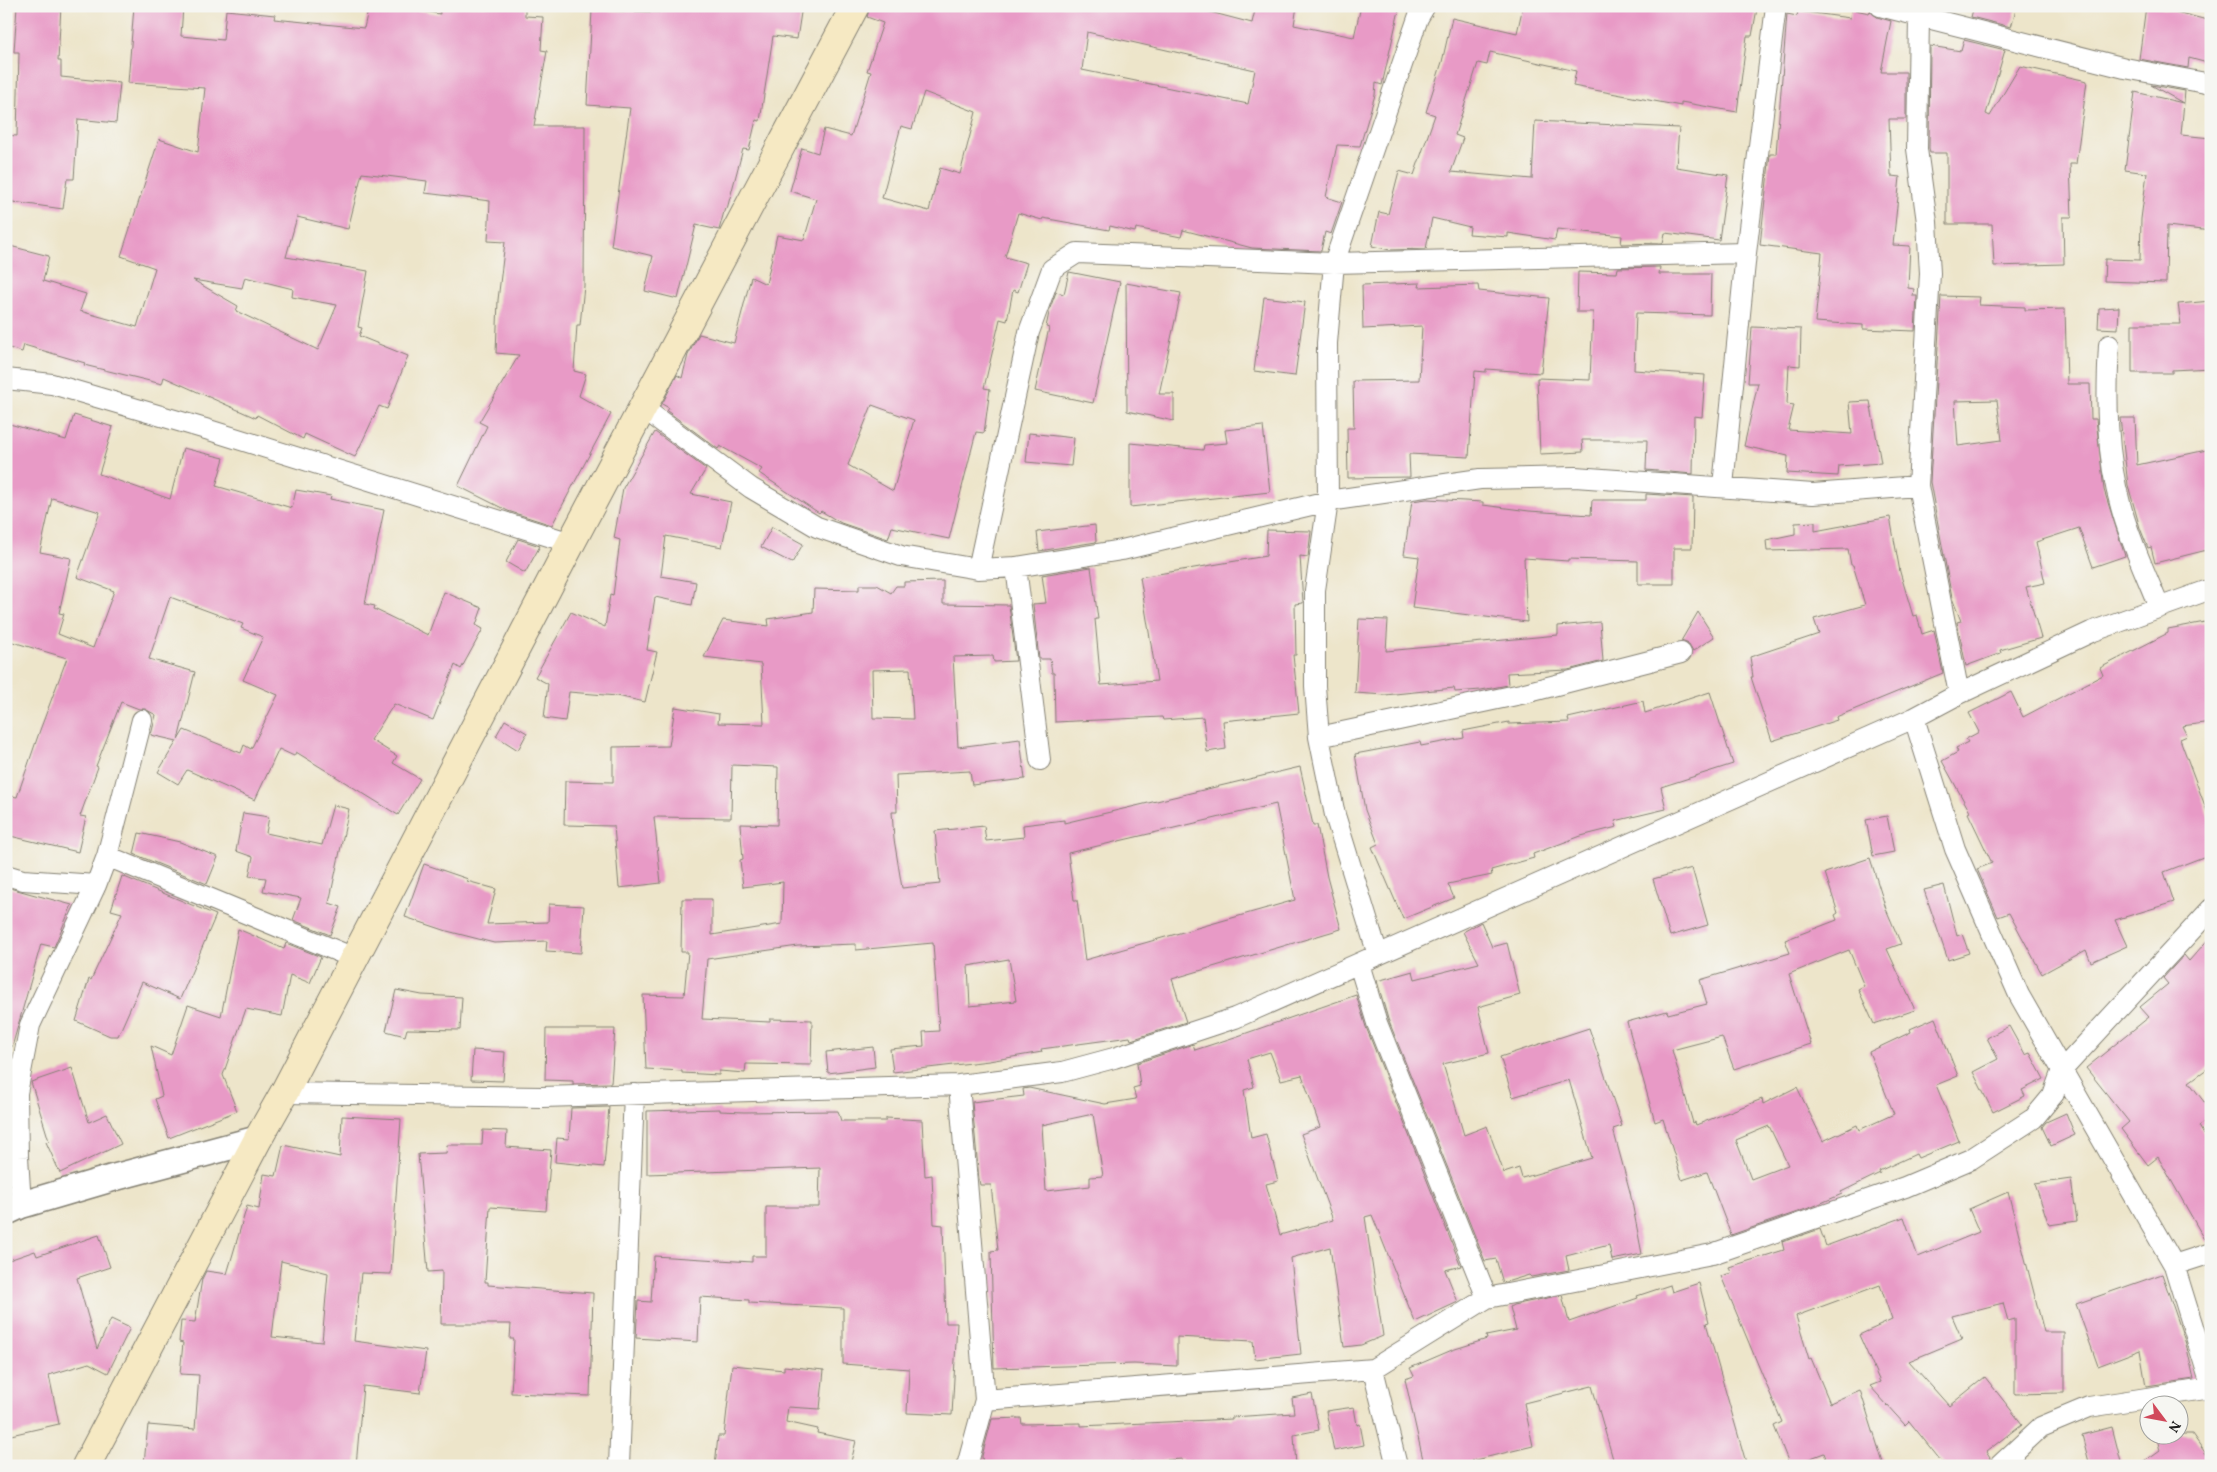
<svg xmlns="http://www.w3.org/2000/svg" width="2217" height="1472" font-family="Vollkorn,serif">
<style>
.building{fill:#e89ac6;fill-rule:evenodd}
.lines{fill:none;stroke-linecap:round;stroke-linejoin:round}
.minor-casing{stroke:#848073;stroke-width:22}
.tertiary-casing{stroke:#848073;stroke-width:29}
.secondary-casing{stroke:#848073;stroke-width:30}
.minor{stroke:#fff;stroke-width:20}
.tertiary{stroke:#fff;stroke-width:26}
.secondary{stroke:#f6e9c3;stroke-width:28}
</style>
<rect width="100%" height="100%" fill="#f6f6f2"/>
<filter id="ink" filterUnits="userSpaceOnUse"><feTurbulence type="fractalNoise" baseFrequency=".02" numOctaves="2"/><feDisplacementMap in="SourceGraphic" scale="10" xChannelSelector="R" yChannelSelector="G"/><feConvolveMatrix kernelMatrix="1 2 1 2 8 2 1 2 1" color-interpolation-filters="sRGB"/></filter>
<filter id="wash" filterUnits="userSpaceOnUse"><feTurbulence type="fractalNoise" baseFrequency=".0096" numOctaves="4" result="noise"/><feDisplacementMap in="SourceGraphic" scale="20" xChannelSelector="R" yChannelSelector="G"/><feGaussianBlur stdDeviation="1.12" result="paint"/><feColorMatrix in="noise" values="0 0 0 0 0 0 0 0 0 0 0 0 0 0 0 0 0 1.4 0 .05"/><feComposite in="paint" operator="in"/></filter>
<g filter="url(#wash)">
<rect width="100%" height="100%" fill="#ede5ca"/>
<g id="blocks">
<path class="building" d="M17,6H61L58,61H61V77L120,83L116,123L78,119L74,179H67L63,209L6,201V135L17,136L19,52H14Z
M134,6H183L181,36L223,40L226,10L275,15L274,19L364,28L369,6H392L440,14L439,6H525V16L543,17L541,50L547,51L534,126H585L584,286L580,325H577L574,371L586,374L579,396L611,414L552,525L508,511L458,486L487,426L479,422L519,355L496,353L498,300L505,242L488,241L490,201L425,193L427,181L362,173L348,229L297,217L286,257L368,271L358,327L362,328L359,336L408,356L387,409L379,406L355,457L305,434L303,439L257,415L256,418L164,377L162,384L84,365L85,363L24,345L22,352L6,347V245L49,256L43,281L86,294L80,311L137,327L155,268L121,256L159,139L198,152L205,88L128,83ZM245,277L293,289L292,297L337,305L318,350L236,311L238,306L193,280L242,288Z
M659,6H802L797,39L773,36L760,121L756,120L749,150L743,149L727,209L725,208L719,230L696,225L678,299L645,291L653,256L611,246L630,108L587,105L592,10L659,12Z
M870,6H1187L1252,23L1256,6H1297L1294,25L1354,37L1361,6H1400L1382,85L1376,83L1375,95L1360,146L1337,145L1326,197L1342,202L1331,234L1325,232L1321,251L1252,248L1183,230L1181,237L1136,228L1135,232L1110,226L1109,230L1043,218L1042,220L1018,213L1005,257L1027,263L1018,292L1013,290L1007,321L1000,319L984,388L990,389L984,433L976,432L949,539L892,527L888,539L841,523L821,511L819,513L759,473L762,469L720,446L718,449L667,411L669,408L662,404L677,375L682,378L688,355L699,334L734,343L751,277L766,284L777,235L804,240L816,199L790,191L802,148L818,153L824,129L851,136L871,72L867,71L883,23L867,17ZM1087,32L1255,70L1248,104L1082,70ZM924,92L976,112L960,174L940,168L929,211L882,198L901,126L912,129ZM872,405L914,420L893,491L848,465Z
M1523,6H1744L1757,9L1752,36H1747L1737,112L1681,102V106L1573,86L1576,71L1490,52L1487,65L1478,63L1455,135L1463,138L1451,172L1532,179L1535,121L1679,128L1676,167L1728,175L1719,240L1665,233L1663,243L1621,244L1622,236L1557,229L1555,240L1508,233V237L1469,234L1470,227L1432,218L1426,249L1390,250L1372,246L1379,212L1388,214L1399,171L1414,175L1435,115L1426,112L1442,62L1452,18L1517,33Z
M1974,6H2017L2011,27L1971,17Z
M2146,6H2153L2211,21V64L2189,58L2188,68L2139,59Z
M1851,9L1869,13L1870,11L1877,17L1891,21L1881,72H1906V119H1889L1891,176L1900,177L1893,245L1910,246L1908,288L1914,289L1913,296H1917L1915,331L1863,329V325L1815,322L1822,253L1760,245L1770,154H1776L1787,14L1797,16L1798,11L1850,18Z
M1964,40L2005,50L1986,114L1990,116L2020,66L2087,81L2076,164H2070L2072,217H2063L2064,264L1994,266L1992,224H1947V153H1930L1929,148L1930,46L1961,51Z
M2151,85L2185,91L2181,135L2211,138V231L2167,226L2166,283L2104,281L2105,259L2140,260L2141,219L2147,173L2125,170L2135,92L2183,103Z
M1660,267L1659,274H1711L1710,315L1636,313L1634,370L1705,375L1702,417L1694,416L1693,474L1646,470L1647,440H1582L1583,452L1540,454L1537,378L1590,380L1593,312H1577L1578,272L1617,273L1618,268Z
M1069,272L1120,282L1093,403L1035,391L1049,328L1046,327L1050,308L1056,292L1064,294Z
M1126,283L1181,293L1159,394H1174V421L1127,411Z
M1420,283L1419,287L1478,285L1479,291L1549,298L1541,373L1486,369V372L1475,371L1469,457L1409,454L1410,477L1348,478L1347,428H1354L1353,381L1419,380L1422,326L1363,329L1362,285Z
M1941,296L1980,297L1979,305L2025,307V310L2065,309L2067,384H2090L2091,419H2096L2104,490L2125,556L2093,567L2079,528L2036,542L2045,583L2026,587L2041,638L2000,650L2001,653L1966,666L1957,622L1961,621L1952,598L1930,482ZM1997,400L2002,440L1958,446L1955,401Z
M1264,297L1305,302L1295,376L1254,371Z
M2211,301V368L2172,370V373H2132V324H2181L2178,304Z
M2119,307L2118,329L2098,328L2099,308Z
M1752,327L1801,329L1800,366L1789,365L1787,404L1794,405L1788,430L1852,434L1849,402L1870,401L1881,463L1839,466L1838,476L1787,473L1788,456L1744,446L1758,383H1748Z
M74,415L113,427L99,474L170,499L183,448L224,458L216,486L292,508L296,490L331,496L330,499L384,510L365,604L375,606L374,609L428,635L444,592L482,608L476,625L483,629L461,669L455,665L433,720L394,704L371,740L397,756L393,763L420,779L398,815L296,752L294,756L279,749L255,800L187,770L178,784L158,772L177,741L151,735L156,715L145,709H139L121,702L96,766L98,767L80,816L86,817L78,852L6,835V795L17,797L40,730L67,658L6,640V423L66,440ZM52,498L100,512L77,577L114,591L93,648L58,634L64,614L59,613L71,558L40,552ZM170,597L243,624L241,628L263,637L243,680L278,695L251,749L244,745L241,753L184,730L178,740L195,672L149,659Z
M2120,418H2135L2137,465L2211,449V549L2155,563L2151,547L2148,548L2140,528L2128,485Z
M1263,426L1270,492L1130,507V443L1203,450L1204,445L1227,443L1225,430Z
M655,432L706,469L691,494L731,502L722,547L666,536L661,576L696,582L692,605L655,597L647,650L657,652L645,702L617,696L569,692L565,721L544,718L548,684L535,677L571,612L605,627L610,595L613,596L620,540L614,538L623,488Z
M1029,433L1074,438L1071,466L1026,462Z
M1646,494L1693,497L1692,548H1674V584H1638V561L1568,559V561L1524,558L1527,622L1412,608L1419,557L1404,555L1412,501L1427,499L1483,502V505L1529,511L1591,515L1592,500H1646Z
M1890,517L1900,572L1913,616L1917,615L1922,634L1934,630L1943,673L1836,717L1837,720L1772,741L1751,677H1753L1750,657L1819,634L1814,619L1865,605L1853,565H1851L1848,549L1767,551L1766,540L1795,534V523L1815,522V531Z
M1095,525L1096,542L1039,551L1037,532Z
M772,527L803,544L792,563L761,547Z
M1267,530L1311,531L1308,557L1300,556L1303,603L1295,604L1296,655H1293L1299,713L1223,721L1226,749L1207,752L1203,717L1163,720L1162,717L1055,722L1054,673H1052L1050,659H1039L1033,604L1046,603L1042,575L1091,567L1098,619H1095L1101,685L1157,681L1140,577L1266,556Z
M518,539L540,546L525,573L506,562Z
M943,581V604L1009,605L1016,661L994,662L993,656L953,657L958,747L1020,739L1025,779L972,785L970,771L896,775L897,812H892L894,839L902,888L940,884L935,831L984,826L986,841L1024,837L1023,825L1064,820V823L1300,767L1313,825H1317L1327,877L1341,929L1172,979L1186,1022L1131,1040L1130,1037L1041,1049L1042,1052L989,1061L893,1072L890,1049L924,1046L923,1032L939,1031L933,943L856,950V944L798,946L707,959L702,1019L770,1022V1019L812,1020L811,1065L746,1064L745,1073L719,1071V1075L682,1073V1071L646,1069L643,995L684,996L688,952H681L682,899H712V935L782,924L783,882L743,887L740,860L743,859L740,824L777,825L778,767L732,765L731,818L654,817L661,883L619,888L614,826L564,825L565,781L613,782V747L669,746L675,707L719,714L718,723L764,724L761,664L704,657L723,620L769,626L768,619L813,612L814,589L859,590V585H877L891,593L896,586H904V582ZM910,669L913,719L873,718L872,670ZM1276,804L1295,900L1085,960L1077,900H1074L1068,853ZM1009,959L1016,1001L970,1006L968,966Z
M1698,612L1714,637L1693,651L1689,644L1681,641Z
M1359,619L1388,620L1386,651L1558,635V626L1600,622L1603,661L1568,670L1507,673L1508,685L1481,690L1455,692L1454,688L1385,695L1355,693Z
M2205,622L2211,650V722L2182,726L2187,736L2180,739L2211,822V854L2164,872L2174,902L2115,920L2127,946L2091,962L2086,950L2042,974L2009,913L1998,917L1977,869L1992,863L1968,813L1970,812L1942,761L1958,752L1956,748L1968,742L1966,739L1979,732L1969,713L2011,692L2023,717L2103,675L2100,668L2168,633V629Z
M1710,692L1733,764L1661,787L1666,809L1615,821L1617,827L1581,836L1533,854L1534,858L1491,870L1492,875L1448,884L1454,898L1403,919L1372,847L1378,844L1365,810L1355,754L1420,742L1421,746L1464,738L1463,731L1509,722V724L1569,722L1568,718L1643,701L1645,713Z
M505,720L527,733L518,750L496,736Z
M333,805L349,809L329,903L341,907L330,935L293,920L301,898L263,891L266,878L249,876L253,857L236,851L243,813L269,817L266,833L322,845Z
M1887,816L1894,852L1873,856L1866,820Z
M139,833L180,842L218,857L207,884L134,854Z
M1870,858L1886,909L1901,944L1887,949L1915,1010L1874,1024L1858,989L1864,986L1849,950L1789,974L1811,1044L1734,1069L1722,1037L1672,1050L1693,1123L1695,1122L1696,1125L1762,1099L1763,1104L1797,1087L1823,1141L1857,1125L1859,1130L1894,1114L1869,1052L1911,1032L1910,1029L1935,1018L1958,1076L1936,1085L1959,1141L1918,1158L1916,1154L1879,1171L1880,1173L1841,1192L1842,1194L1812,1207L1731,1235L1707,1172L1682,1180L1663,1119L1655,1122L1627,1022L1667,1011L1668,1014L1707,1004L1700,980L1790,953L1785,940L1837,920L1835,915L1838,913L1825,873ZM1769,1126L1788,1165L1751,1179L1736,1140Z
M424,864L468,879L467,881L496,889L487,924L548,922L549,904L584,906L581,953L546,951L547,941L494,943L447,931L405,917Z
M1692,868L1708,925L1670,936L1653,879Z
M122,876L216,915L180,999L142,982L118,1036H110L76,1021L89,979L91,980L122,913L111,910Z
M1944,885L1957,936L1962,934L1969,953L1948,960L1924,890Z
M6,887L72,905L54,947L41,944L12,1047L6,1046Z
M1481,922L1492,947L1507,943L1520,995L1478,1007L1489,1053L1443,1064L1464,1135L1487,1126L1504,1173L1519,1168L1522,1178L1592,1158L1569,1080L1513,1097L1500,1057L1589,1028L1622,1126L1613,1129L1630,1192L1642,1254L1612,1260L1609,1245L1566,1256L1569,1270L1531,1277L1529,1275L1503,1283L1496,1259L1485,1261L1388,1019L1377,981L1413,971L1415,979L1479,963L1463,932Z
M238,929L284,949L286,943L321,957L310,983L290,975L282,1016L246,1009L223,1075L237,1111L169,1138L155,1099L162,1096L151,1046L171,1055L188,1005L221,1016Z
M2211,936V1066L2189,1082L2211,1111V1118L2199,1126L2211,1147V1241L2206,1242L2158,1157L2148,1165L2121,1129L2129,1122L2086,1068L2149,1017L2140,1007L2168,984L2163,978L2184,955L2189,961Z
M396,990L422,995L462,997L460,1030L407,1029L405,1036L386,1031Z
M1356,995L1366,1027L1461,1266L1445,1270L1458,1302L1415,1322L1372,1215L1365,1217L1383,1336L1361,1345L1344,1347L1330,1247L1291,1258L1301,1354L1255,1359L1253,1341L1177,1337V1366L1134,1364L994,1368L991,1251L998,1250L991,1185H980L979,1180L972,1102L1024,1096L1023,1089L1029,1088L1105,1104L1136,1099L1133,1088L1140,1086L1137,1063L1193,1044L1195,1050L1238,1036ZM1270,1052L1281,1080L1302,1075L1320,1127L1301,1134L1333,1220L1280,1235L1266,1184L1278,1181L1266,1134L1251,1138L1244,1090L1254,1087L1247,1059ZM1093,1114L1103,1176L1090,1177V1186L1046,1191L1042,1125Z
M2009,1026L2025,1055L2030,1053L2044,1079L2022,1090L2025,1096L1993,1112L1973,1072L1998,1059L1987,1038Z
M546,1029H615L611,1083L573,1084V1081L545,1080Z
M873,1047L875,1067L828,1073L826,1052Z
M473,1050L505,1052L503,1081L471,1080Z
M72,1068L89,1122L107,1114L121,1144L60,1173L46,1142L49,1141L31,1082Z
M609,1107L604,1167L555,1162L557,1138L569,1139L571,1108Z
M720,1109V1111L744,1112L838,1111L841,1121H886V1118L922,1120L925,1176L932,1175L934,1224L943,1225L946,1323H957L952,1415L907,1413L909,1369L843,1364V1308L749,1303V1300L700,1297L698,1342L636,1338L638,1301L651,1302L654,1256L752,1262V1256H766V1207H819L820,1168L647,1174V1111Z
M2066,1113L2075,1135L2051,1146L2042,1127L2046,1122Z
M342,1116L401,1119L391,1274L361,1273L354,1341L426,1351L420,1393L363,1386L356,1466H178L144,1463L148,1425L195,1429L199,1375L180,1374L183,1343L179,1342L181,1321L195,1322L202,1279L206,1271L227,1274L247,1206L259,1209L264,1174L276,1176L283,1145L340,1157ZM281,1261L328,1273L322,1342L272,1337Z
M483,1130L507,1131L506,1147L551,1150L546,1211L490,1207L485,1282H488V1285L593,1293L590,1396L511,1393L514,1339H510L511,1324H441L442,1271L428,1272L418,1154L446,1153L447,1145H482Z
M2071,1179L2077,1221L2049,1225L2035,1184Z
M2008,1192L2044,1332H2064V1393L2015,1394V1319L2008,1321L2003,1303L1952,1316L1962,1339L1909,1361L1949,1406L1985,1377L2022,1424L1986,1452L1990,1458L1987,1466H1945L1909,1421L1905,1425L1870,1386L1880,1382L1859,1335L1892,1320L1880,1285L1796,1316L1809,1359L1811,1358L1830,1403L1860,1390L1884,1466H1829L1824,1453L1790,1466L1774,1426L1782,1422L1721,1276L1731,1273L1729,1267L1784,1250L1782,1242L1820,1229L1826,1246L1904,1217L1918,1257L1979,1232L1969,1209Z
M99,1235L110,1267L77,1278L97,1349L111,1319L130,1328L108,1373L89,1363L49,1375L59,1424L11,1435L6,1414V1261L35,1251L37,1256Z
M2162,1274L2186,1344L2194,1379L2146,1386L2140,1350L2098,1366L2076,1304Z
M1699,1283L1709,1322L1706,1323L1747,1466H1615L1592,1386L1524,1403L1533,1446L1471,1461L1473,1466H1438L1436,1461L1424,1464L1405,1379L1414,1376L1410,1368L1452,1350L1487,1339L1486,1336L1516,1330L1510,1307L1513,1305L1562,1295L1569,1322L1638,1298L1637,1296L1670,1285L1672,1292Z
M732,1365L784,1370V1366L824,1370L820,1409L788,1407L786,1422L818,1429L817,1433L856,1441L850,1466H715L718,1436H724Z
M1312,1394L1319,1430L1294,1435L1296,1466H1182V1459L1080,1466H983L982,1456L992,1419L1021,1418L1022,1424L1081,1423V1426L1232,1419V1417L1294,1413L1292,1398Z
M1354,1407L1357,1425L1360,1424L1364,1445L1334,1451L1326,1411Z
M2112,1427L2122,1466H2090L2082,1435Z
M2156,1434H2192L2211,1461V1466H2139L2160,1451Z"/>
</g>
</g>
<g filter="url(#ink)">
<use href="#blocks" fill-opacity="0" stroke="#848073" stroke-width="1"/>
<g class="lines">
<defs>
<path id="minor" d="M1880,6L2125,68L2211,84
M1919,16L1917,149L1927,222L1930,273L1918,486L1959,694
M2109,345C2106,399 2106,455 2121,507C2130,541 2146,574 2159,607
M6,379L52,384L209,430L571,543
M643,408L751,488L817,527L901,556L978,569L1016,567L1122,550L1328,501L1480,479L1575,477L1813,494L1918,486
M1723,486L1746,253L1776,6
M1016,567L1040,760
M978,569L1029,332L1052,269L1077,253L1334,263L1746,253
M1914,718L1955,849L2019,995L2174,1265L2211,1385
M1319,737L1521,694L1681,653
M107,856L354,958
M6,875L23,880L96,885
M1378,955L1335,815L1319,737L1315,686V590L1328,501L1327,343L1334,263L1418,18L1425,6
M1359,964L1377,1023L1487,1298
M959,1085L985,1400L967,1466
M284,1093L542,1097L959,1085L1062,1072L1114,1058L1235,1018L1914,718L1959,694L2091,632L2211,589
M21,1205L18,1157L17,1093L30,1025L96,885L107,856L142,720
M2174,1265L2211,1253
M1373,1369L1397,1466
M985,1400L1373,1369L1487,1298L1712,1254L1905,1187L1971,1159L2034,1118L2053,1095L2062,1070L2211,909
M619,1466L634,1094
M1999,1466L2041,1427L2089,1407L2211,1388"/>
<path id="tertiary" d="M6,1212L21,1205L116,1177L258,1139"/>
<path id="secondary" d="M86,1466L258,1139L284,1093L571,543L855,6"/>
</defs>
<use href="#minor" class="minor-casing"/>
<use href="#tertiary" class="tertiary-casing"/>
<use href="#secondary" class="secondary-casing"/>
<use href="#minor" class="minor"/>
<use href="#tertiary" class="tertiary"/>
<use href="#secondary" class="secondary"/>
</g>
</g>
<rect width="2217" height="1472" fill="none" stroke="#f6f6f2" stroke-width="25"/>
<g transform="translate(2164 1420) rotate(122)"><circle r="24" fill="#f6f6f2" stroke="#9f9f9c"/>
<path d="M0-4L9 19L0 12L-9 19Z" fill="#d1495b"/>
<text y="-8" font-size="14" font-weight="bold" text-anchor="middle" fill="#1c1c1c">N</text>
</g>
</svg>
